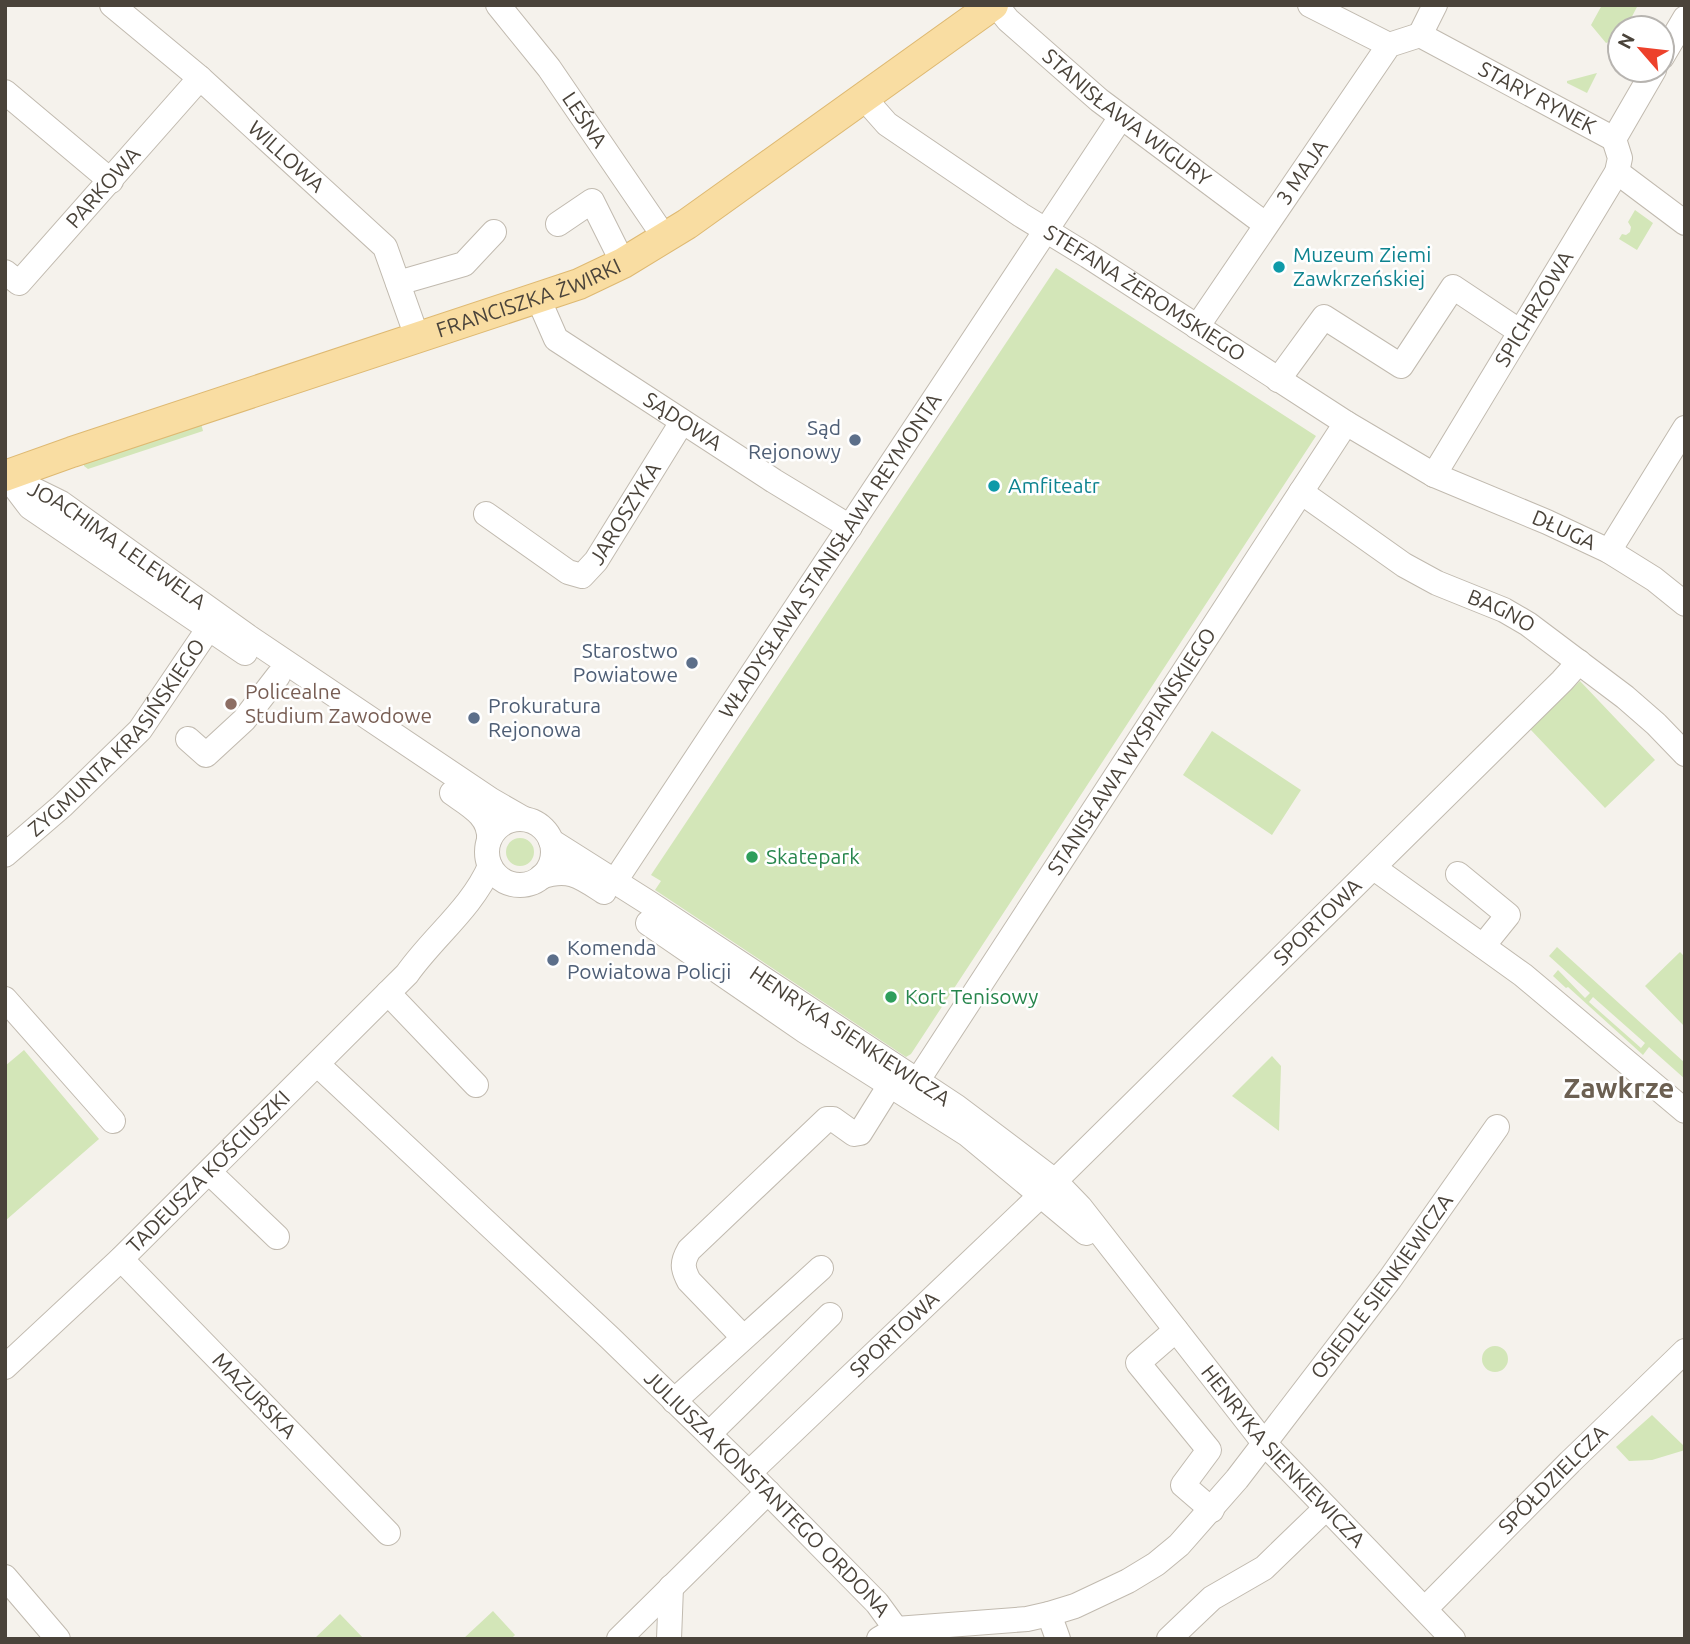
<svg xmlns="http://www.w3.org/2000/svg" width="1690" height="1644" font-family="Ubuntu,sans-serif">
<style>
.green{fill:#d3e6b8;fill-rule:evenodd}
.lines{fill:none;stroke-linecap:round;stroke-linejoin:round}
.minor-casing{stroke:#c1baaf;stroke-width:26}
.major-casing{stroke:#deb972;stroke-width:32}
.minor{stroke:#fff;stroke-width:24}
.major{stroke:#f9dda2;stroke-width:30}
.culture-dot{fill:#0f9aa8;stroke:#fff;stroke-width:2.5}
.service-dot{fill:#5c6f8a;stroke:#fff;stroke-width:2.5}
.education-dot{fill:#8d6e63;stroke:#fff;stroke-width:2.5}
.leisure-dot{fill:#2e9e5b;stroke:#fff;stroke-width:2.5}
.labels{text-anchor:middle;stroke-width:5;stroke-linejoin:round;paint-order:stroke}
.street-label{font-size:21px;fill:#4a433a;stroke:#fff}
.culture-label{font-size:21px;fill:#0d838f;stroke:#fff;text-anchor:start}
.service-label{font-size:21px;fill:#4e5e75;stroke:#fff;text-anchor:end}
.education-label{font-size:21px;fill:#785e54;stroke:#fff;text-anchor:start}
.leisure-label{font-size:21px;fill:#27864d;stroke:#fff;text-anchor:start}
.district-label{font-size:28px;font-weight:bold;fill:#6c6052;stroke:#fff}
</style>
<rect width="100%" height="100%" fill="#f5f2ec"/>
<path class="green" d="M1602,5H1638L1626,28H1620V38L1606,43L1591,25Z
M1597,73L1587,93L1567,83V81Z
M1635,210L1653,223L1637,250L1619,239L1622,234L1626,235L1630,232L1631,227L1628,222Z
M1056,268L1316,436L911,1054L906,1057L655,890L661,881L651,875Z
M201,423L203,431L88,469L84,466V462Z
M1580,681L1655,760L1605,808L1530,729Z
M1212,731L1301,790L1272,835L1183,775Z
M506 852a14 14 0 1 1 28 0a14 14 0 1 1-28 0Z
M1557,947L1685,1063V1079L1649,1047L1643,1055L1568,987L1566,988L1553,976L1558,970L1585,998L1590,993L1549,956ZM1593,997L1645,1043L1641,1048L1589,1002Z
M1680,952L1685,957V1027L1645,986Z
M24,1050L99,1139L5,1221V1066Z
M1272,1056L1281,1066L1279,1131L1232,1096Z
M1482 1359a13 13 0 1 1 26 0a13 13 0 1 1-26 0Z
M1652,1415L1685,1447V1450L1652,1460L1629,1461L1616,1447Z
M493,1611L515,1635L511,1639H463Z
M340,1614L364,1639H314Z"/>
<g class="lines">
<defs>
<g id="minor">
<path id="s1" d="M112,5L200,78L385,247L417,337"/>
<path id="s2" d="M498,5L549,68L665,238"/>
<path id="s3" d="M996,5L1008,20L1099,100L1265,224"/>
<path d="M1310,5L1389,45"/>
<path id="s4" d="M1420,35L1614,139"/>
<path d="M1420,35L1435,5"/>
<path d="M1662,57L1685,18"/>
<path d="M5,92L111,181"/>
<path id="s5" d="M864,98L887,124L1021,215L1088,256L1346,423L1434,475L1547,522L1609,551L1654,579L1685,604"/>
<path d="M1614,139L1654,70"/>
<path d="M1617,172L1685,223"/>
<path d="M558,224L592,201L623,263"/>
<path id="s6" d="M5,272L19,283L200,78"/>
<path d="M398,283L464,264L494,232"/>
<path id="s7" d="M538,298L556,339L774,481L850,527"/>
<path id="s8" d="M1197,327L1389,45L1420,35"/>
<path d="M1278,380L1324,317L1401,366L1453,287L1519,331"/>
<path id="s9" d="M1434,475L1617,172L1620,158L1614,139"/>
<path id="s10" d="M6,476L61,503L250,638L491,800L524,819"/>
<path d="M8,478L30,507L245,653"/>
<path id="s11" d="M1301,492L1404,565L1437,583L1504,610L1528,624L1625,697L1656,724L1685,754"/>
<path id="s12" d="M486,514L568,572L582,576L596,561L682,422"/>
<path d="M1609,551L1685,428"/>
<path d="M188,739L206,755L244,720L278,676"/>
<path d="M452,793C469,805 491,816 489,840"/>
<circle cx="520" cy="852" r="33"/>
<path id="s13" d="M551,841L649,903L957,1107L1055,1181L1080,1207L1265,1444L1453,1639"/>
<path id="s14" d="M5,855L62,806L140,730L217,616"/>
<path d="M1374,868L1523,975L1685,1111"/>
<path d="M1458,874L1508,915L1483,946"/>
<path d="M541,877C569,867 581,877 604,892"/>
<path id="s15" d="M615,881L1121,117"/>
<path d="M648,923L805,1031L967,1134L1086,1233"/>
<path d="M388,993L476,1085"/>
<path d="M5,999L113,1121"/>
<path id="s16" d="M318,1065L610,1338L754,1478L877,1603L896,1629"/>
<path id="s17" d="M918,1080L1346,423"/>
<path d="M209,1172L277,1237"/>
<path id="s18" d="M1055,1181L1562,681L1579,662"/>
<path id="s19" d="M121,1259L388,1533"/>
<path d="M1176,1330L1138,1363L1209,1450L1183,1485L1212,1510"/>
<path d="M743,1337L689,1281C682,1268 682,1262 689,1250L827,1119H833L854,1134L860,1133L890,1085"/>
<path id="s20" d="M5,1367L121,1259L407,974C433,937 472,908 490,866"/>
<path d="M674,1401L821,1268"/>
<path d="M709,1434L830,1315"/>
<path id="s21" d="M749,1473L1041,1195"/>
<path d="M5,1577L58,1639"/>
<path id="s22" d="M1425,1609L1570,1462L1685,1351"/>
<path d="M1049,1614L1058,1639"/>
<path d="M619,1639L768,1492"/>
<path d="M669,1639L671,1587"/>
<path id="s23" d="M879,1639L896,1629L1027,1619L1049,1614L1075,1606L1128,1581L1156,1564L1179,1545L1237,1479L1390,1279L1497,1127"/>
<path d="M1169,1639L1212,1598L1264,1568L1326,1508"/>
</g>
<g id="major">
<path id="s24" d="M5,476L72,452L579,284L623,263L687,224L993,5"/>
</g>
</defs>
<use href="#minor" class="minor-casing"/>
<use href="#major" class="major-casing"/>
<use href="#minor" class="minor"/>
<use href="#major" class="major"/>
</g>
<g class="culture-dot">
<circle cx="1279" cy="267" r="7"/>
<circle cx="994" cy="486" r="7"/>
</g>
<g class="service-dot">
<circle cx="855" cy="440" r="7"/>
<circle cx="692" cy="663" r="7"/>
<circle cx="474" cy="718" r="7"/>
<circle cx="553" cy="960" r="7"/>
</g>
<circle class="education-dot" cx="231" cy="704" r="7"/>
<g class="leisure-dot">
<circle cx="752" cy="857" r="7"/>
<circle cx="891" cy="997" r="7"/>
</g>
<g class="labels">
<g class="street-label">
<text dy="7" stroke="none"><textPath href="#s4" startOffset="133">STARY RYNEK</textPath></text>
<text dy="7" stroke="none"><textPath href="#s3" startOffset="173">STANISŁAWA WIGURY</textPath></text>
<text dy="7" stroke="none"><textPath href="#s2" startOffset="144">LEŚNA</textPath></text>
<text dy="7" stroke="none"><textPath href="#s1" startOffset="231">WILLOWA</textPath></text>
<text dy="7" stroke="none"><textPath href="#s8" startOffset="187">3 MAJA</textPath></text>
<text dy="7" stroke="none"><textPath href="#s6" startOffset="145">PARKOWA</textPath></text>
<text dy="7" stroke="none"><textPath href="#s5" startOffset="343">STEFANA ŻEROMSKIEGO</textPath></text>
<text dy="7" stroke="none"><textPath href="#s24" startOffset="553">FRANCISZKA ŻWIRKI</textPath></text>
<text dy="7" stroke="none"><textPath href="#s9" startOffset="194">SPICHRZOWA</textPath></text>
<text dy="7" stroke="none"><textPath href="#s7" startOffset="196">SĄDOWA</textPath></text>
<text dy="7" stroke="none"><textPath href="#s12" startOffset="191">JAROSZYKA</textPath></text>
<text dy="7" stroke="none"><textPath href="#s5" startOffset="826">DŁUGA</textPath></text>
<text dy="7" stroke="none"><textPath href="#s10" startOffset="131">JOACHIMA LELEWELA</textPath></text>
<text dy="7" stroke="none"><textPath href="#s15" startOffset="390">WŁADYSŁAWA STANISŁAWA REYMONTA</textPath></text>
<text dy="7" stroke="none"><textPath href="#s11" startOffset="234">BAGNO</textPath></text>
<text dy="7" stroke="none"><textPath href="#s14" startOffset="163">ZYGMUNTA KRASIŃSKIEGO</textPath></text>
<text dy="7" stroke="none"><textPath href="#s17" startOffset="392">STANISŁAWA WYSPIAŃSKIEGO</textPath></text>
<text dy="7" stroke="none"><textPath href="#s18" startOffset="369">SPORTOWA</textPath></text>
<text dy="7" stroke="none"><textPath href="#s13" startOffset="357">HENRYKA SIENKIEWICZA</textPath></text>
<text dy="7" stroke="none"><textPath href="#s20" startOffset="282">TADEUSZA KOŚCIUSZKI</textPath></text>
<text dy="7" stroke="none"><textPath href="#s23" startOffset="651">OSIEDLE SIENKIEWICZA</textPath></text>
<text dy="7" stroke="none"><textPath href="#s21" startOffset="201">SPORTOWA</textPath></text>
<text dy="7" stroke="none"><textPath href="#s19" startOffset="191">MAZURSKA</textPath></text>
<text dy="7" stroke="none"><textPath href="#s13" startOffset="966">HENRYKA SIENKIEWICZA</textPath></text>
<text dy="7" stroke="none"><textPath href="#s22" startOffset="182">SPÓŁDZIELCZA</textPath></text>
<text dy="7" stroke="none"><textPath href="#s16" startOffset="621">JULIUSZA KONSTANTEGO ORDONA</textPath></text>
</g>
<g class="culture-label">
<text x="1293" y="262">Muzeum Ziemi<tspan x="1293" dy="24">Zawkrzeńskiej</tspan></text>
<text x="1008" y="493">Amfiteatr</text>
</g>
<g class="service-label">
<text x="841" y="435">Sąd<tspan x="841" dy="24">Rejonowy</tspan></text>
<text x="678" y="658">Starostwo<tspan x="678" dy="24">Powiatowe</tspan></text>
<text x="488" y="713" text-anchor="start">Prokuratura<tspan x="488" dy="24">Rejonowa</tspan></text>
<text x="567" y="955" text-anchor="start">Komenda<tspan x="567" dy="24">Powiatowa Policji</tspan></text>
</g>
<g class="education-label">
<text x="245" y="699">Policealne<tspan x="245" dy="24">Studium Zawodowe</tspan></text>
</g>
<g class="leisure-label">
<text x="766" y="864">Skatepark</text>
<text x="905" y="1004">Kort Tenisowy</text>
</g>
<g class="district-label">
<text x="1619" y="1098">Zawkrze</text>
</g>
</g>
<rect width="1690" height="1644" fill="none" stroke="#4a433a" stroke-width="14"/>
<g transform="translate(1641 49) rotate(298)"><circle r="33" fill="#ffffff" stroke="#b7b4b0" stroke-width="2"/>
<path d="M0-5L12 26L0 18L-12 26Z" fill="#ed412b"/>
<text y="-10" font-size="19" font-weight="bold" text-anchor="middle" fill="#4a433a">N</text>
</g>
</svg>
